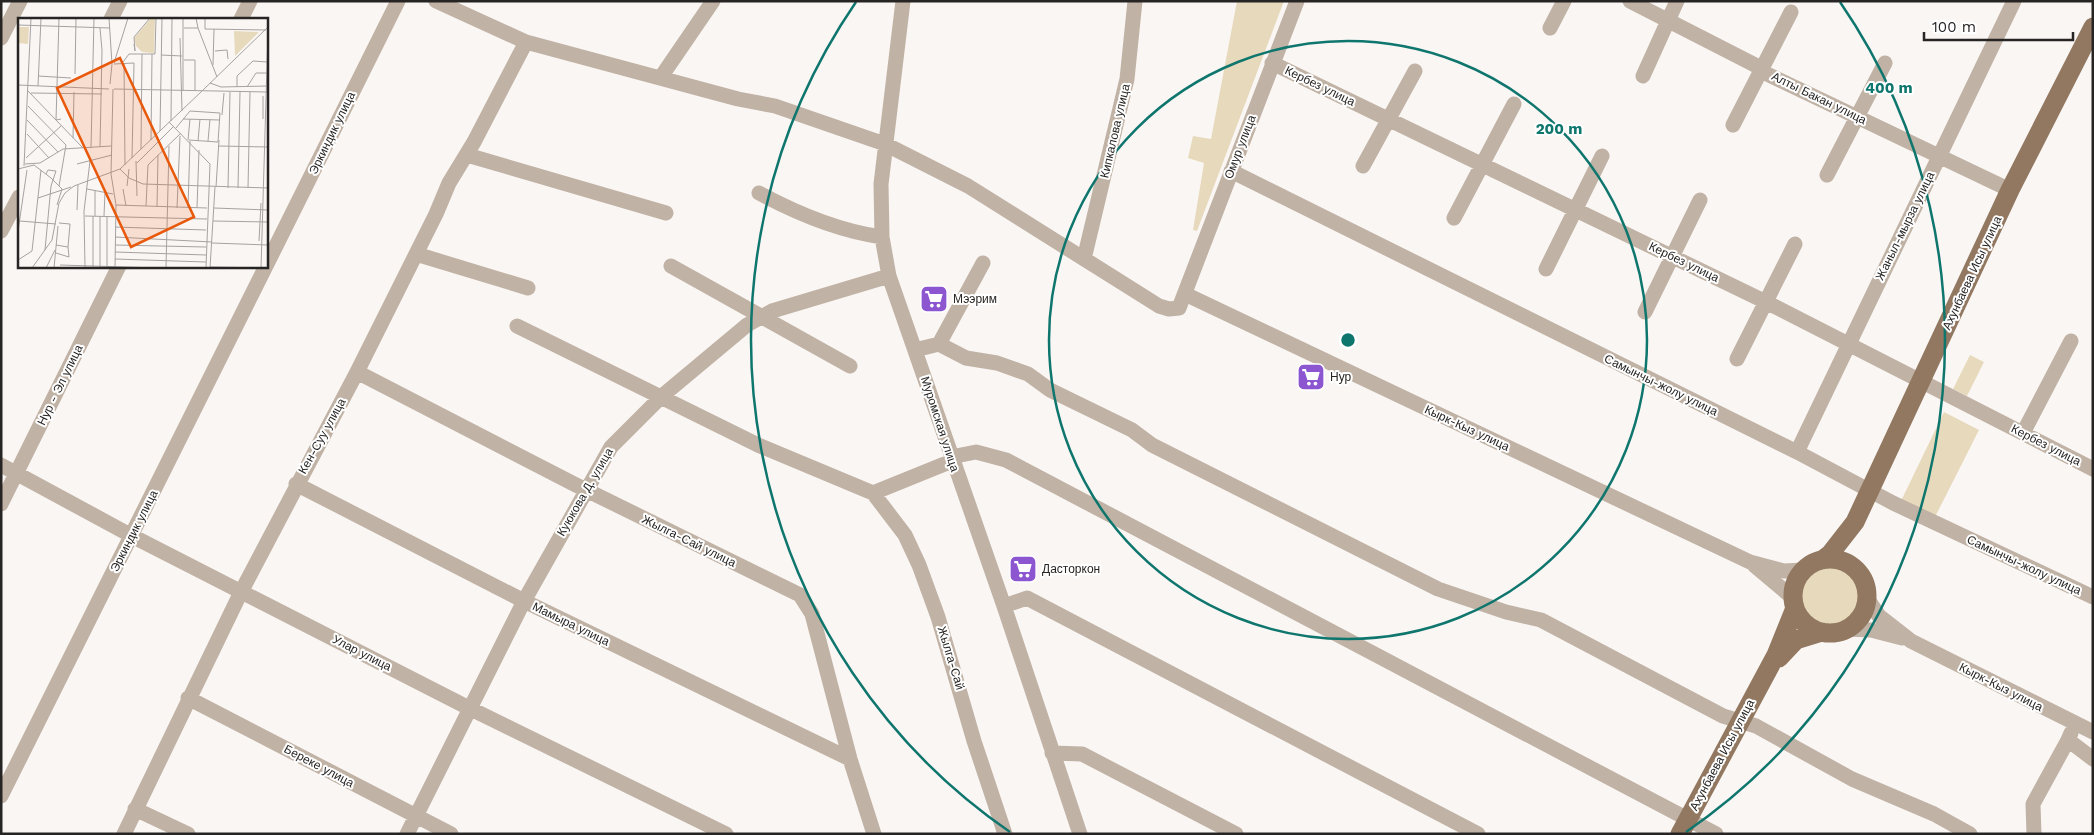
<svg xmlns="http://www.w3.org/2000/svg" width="2094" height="835" font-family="'Work Sans',sans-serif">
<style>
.green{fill:#e7d9bb}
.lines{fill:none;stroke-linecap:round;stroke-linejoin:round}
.minor{stroke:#c0b2a4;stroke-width:15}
.major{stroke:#927860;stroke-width:19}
.ring{fill:none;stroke:#0f766e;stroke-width:2.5}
.labels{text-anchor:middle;stroke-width:4;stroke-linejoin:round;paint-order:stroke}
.street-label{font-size:12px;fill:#272524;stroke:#fff}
.poi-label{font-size:12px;fill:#272524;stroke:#fff;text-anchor:start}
.inset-road{fill:none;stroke:#a6a2a1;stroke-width:1}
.view{fill:#e8590c;fill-opacity:0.15;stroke:#e8590c;stroke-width:2.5}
.inset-edge{fill:none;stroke:#272524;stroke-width:2.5}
.centre{fill:#0f766e;stroke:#fff;stroke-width:2.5}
.ring-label{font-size:15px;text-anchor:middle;font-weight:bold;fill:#0f766e;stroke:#fff;stroke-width:4;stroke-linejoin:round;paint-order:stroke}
</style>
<rect width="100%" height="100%" fill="#faf6f4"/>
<path class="green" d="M1237,1H1284L1197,231L1193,230L1204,163L1188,158L1193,136L1211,139Z
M1970,355L1984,362L1967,396L1953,389Z
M1944,412L1979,430L1934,519L1900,503Z
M1800 596a30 30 0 1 1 60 0a30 30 0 1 1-60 0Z"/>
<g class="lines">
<path class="minor" d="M436,1L526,42L738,99L775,106L885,144L968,186L1159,306L1169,309L1179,308L1297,1
M903,1L881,184L882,237L889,276L1004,606L1080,834
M1630,1L1755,65L1767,74L2010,190
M111,19L120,1
M241,19L250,1
M1550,28L1564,1
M1,38L20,1
M1272,63L1766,302L2093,469
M1643,76L1677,1
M661,77L713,1
M1733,125L1791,12
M467,155L666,213
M1363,166L1415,71
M1231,171L1797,452L1893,503L2093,597
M1827,175L1885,63
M759,193C798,214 839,231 882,237
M1454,218L1514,104
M1,231L19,197
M416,254L528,288
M1084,259L1127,79L1135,1
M266,266L398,1
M671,266L850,366
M1546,269L1602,156
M1185,294L1750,562L1784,571L1804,570
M1645,312L1700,200
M517,326L758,445L873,493L952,461
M939,344L983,263
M915,350L939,344L966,358L997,363L1028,374L1050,390L1132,430L1152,445L1438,589L1506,612L1541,620L1723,716L1756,726L1852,779L1934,814L1970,834
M1737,359L1795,244
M357,372L574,484L800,595L812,614L850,759L874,834
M2023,433L2071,341
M1797,452L2014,1
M951,457L976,452L1006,460L1716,834
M1,465L132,536L463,705L726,834
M296,484L524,601L850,759
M873,493L905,535L919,565L938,617L974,741L1005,834
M1,504L119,266
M1755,566L1793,598
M1867,598L1879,616L1911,641L2093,732
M1004,606L1027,598L1478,834
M1845,629L1871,630L1902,638
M188,698L451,834
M2071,733L2068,740L2093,759
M1052,753L1082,754L1236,834
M1,796L266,266
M135,809L188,834
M124,834L241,592L357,372L436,214L449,183L474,142L526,42
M407,834L524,601L611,447L662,396L747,325L772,311L889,276
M2034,834L2033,804L2068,740"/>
<path class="major" d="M1793 596a37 37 0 1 1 74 0a37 37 0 1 1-74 0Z
M1822,560L1830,554L1855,522L2010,190L2093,27
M1779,658L1796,640L1822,632
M1680,834L1776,655L1795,608"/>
</g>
<g class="ring">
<circle cx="1348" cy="340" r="299"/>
<path d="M1010 832A597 597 0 0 1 856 2M1840 2A597 597 0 0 1 1686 832"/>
</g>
<defs>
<symbol id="supermarket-square" viewBox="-11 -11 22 22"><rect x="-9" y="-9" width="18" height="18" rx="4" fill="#8b56cf" stroke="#fff"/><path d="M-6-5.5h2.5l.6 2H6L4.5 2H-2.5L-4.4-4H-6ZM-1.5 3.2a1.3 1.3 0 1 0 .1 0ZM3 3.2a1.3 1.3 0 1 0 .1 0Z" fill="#fff"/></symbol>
</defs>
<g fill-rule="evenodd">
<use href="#supermarket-square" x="918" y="283" width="32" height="32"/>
<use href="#supermarket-square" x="1295" y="361" width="32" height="32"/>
<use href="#supermarket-square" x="1007" y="553" width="32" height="32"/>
</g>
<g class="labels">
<g class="street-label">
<text transform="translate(1320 86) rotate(26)" y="4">Кербез улица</text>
<text transform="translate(1819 98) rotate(26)" y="4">Алты Бакан улица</text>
<text transform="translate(1115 131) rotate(-77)" y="4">Кипкалова улица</text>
<text transform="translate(332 133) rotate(-64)" y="4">Эркиндик улица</text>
<text transform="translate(1240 147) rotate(-69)" y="4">Омур улица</text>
<text transform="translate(1905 226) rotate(-64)" y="4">Жаныл-мырза улица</text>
<text transform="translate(1684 262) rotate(26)" y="4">Кербез улица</text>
<text transform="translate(1972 273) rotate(-65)" y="4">Ахунбаева Исы улица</text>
<text transform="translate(60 385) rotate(-64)" y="4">Нур - Эл улица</text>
<text transform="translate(1661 385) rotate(26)" y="4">Самынчы-жолу улица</text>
<text transform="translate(940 424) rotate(72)" y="4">Муромская улица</text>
<text transform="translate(1467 428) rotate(25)" y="4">Кырк-Кыз улица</text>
<text transform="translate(322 436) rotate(-61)" y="4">Кен-Суу улица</text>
<text transform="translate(2046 445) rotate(27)" y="4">Кербез улица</text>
<text transform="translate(585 492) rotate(-60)" y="4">Куюкова Д. улица</text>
<text transform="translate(134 531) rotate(-63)" y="4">Эркиндик улица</text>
<text transform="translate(689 541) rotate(26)" y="4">Жылга-Сай улица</text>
<text transform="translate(2024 565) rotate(25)" y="4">Самынчы-жолу улица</text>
<text transform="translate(571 624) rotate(26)" y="4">Мамыра улица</text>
<text transform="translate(362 653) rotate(27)" y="4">Улар улица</text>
<text transform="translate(951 658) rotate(73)" y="4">Жылга-Сай</text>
<text transform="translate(2001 687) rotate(27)" y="4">Кырк-Кыз улица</text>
<text transform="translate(1722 755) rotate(-62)" y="4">Ахунбаева Исы улица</text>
<text transform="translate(319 766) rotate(28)" y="4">Береке улица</text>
</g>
<g class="poi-label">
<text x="953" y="303">Мээрим</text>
<text x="1330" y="381">Нур</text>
<text x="1042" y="573">Дасторкон</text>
</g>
</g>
<g transform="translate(18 18)">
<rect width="250" height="250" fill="#faf6f4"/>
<path d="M133,0H137L136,35L124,34L118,28L116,20ZM0,9H11L10,26L0,25ZM216,13L241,14L217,38Z" fill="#e7d9bb"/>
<path class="inset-road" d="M41,0L38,102L43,101M91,0L94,46L92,66M187,0V11L248,12M0,7L92,10M82,10L84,32L82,129M166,10H180L178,0M180,10L199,59M162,20L164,93M116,26L117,33L116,19L132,0M197,33L209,32L210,41M143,37L164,38M166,42H177V73M105,44L111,36H137L138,0M96,45L110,0M106,45L107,147M96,46L116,45L114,140M195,47L196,11M57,56L58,0M20,58L53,60M192,65L203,69L250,68M0,67L91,71M20,68L23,0M219,69V58L235,43L249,44M229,69L238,55H249M95,71L93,156L98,187L97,250M96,71L250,74M10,73L65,130M165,73V0M184,73L249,10M13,75L84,76M10,88L48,127L41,168M204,97L206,75M165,101L202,102M245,101V78M9,102L40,134M153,103L154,0M151,104L192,146L188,250M158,110L172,93L202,95L200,124L171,122M142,113L144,0M9,116L31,140M55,120L56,74M133,122L134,36M170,122L172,101M180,123L182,101M190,123L192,101M200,128L250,129M73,130L76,0M123,131L124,36M8,140L43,108M118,143L119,178M119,145L156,108M7,146L22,145L45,131L93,128M59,146L94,137M6,148L13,0M0,151L16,147L33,160L44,171L39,187M102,151L111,160L125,166L250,170M109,168L111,151M198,169L201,122M210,170L212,74M220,170L222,74M230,170L232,74M69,171L95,176M105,171L108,188M20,180L53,169M98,187L189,190M128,188L130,147L163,115M139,189L140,137M159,190L162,118M170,190L172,123M179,190L181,132M196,190L250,192M59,192L60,167M67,198L189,201M75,198V250M77,198V172M86,198L87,174M2,203L38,206M195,203L250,204M97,209L188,212M0,213L9,152M97,219L194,224M241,223L243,185M194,225L250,227M38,227L50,229L52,206L41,205M97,227L188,229M27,232L33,168L38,153L30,152L28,156M97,234L188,237M38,235L51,239L50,229M97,241L188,244M0,242L14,233L23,152M42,247L140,250M192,249L249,250M14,250L34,222L41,185L47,175L56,168L102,151L184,73M28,250L37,232M36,250L40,208M67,250L66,193L72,143M82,250V198M89,250V198M148,250L151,128M192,250L197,169M243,250L250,13"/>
<path class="view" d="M102,40L176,199L113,229L39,70Z"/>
<rect width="250" height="250" class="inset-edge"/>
</g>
<circle cx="1348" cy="340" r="8" class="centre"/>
<g class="ring-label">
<text x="1889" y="93">400 m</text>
<text x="1559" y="134">200 m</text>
</g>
<rect width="2094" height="835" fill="none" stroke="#272524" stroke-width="5"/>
<path d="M1924 32v8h149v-8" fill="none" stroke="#272524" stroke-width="2.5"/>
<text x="1932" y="32" font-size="15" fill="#272524" stroke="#ffffff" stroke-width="4" paint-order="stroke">100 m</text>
</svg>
